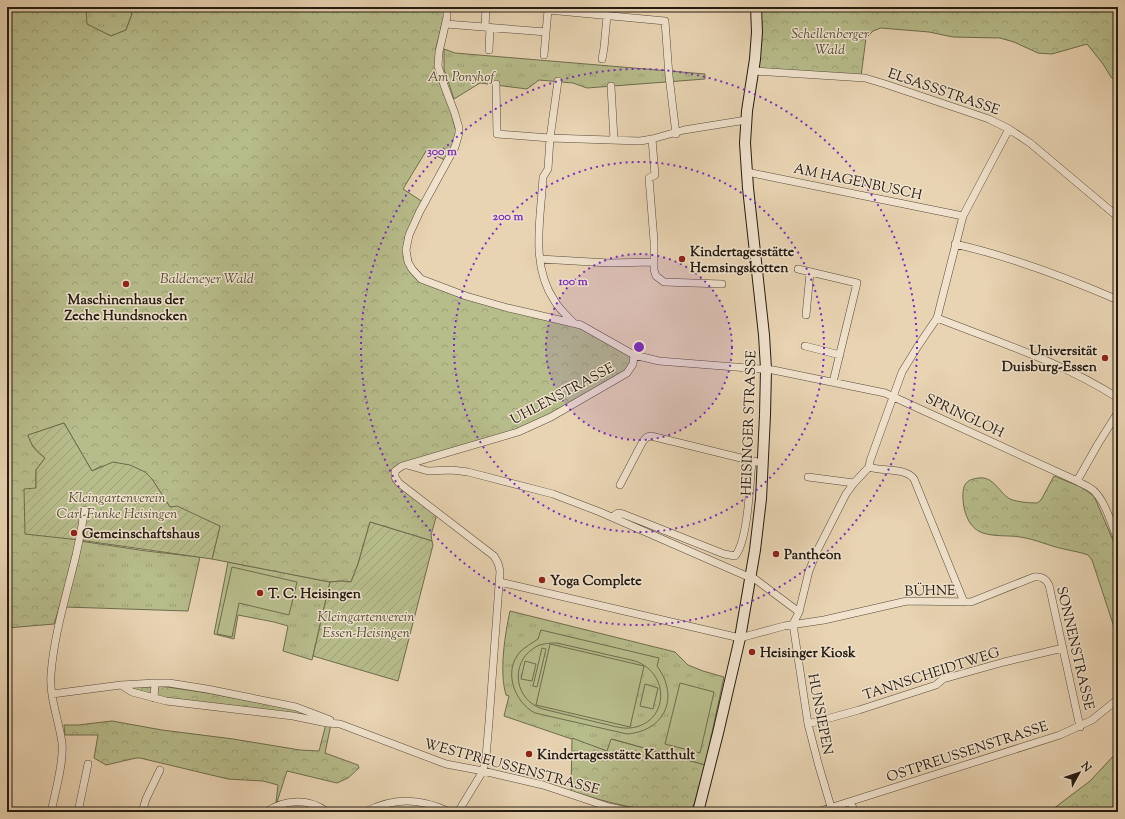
<svg xmlns="http://www.w3.org/2000/svg" width="1125" height="819" font-family="'Sorts Mill Goudy',serif">
<style>
.grass{fill:url(#grass-tufts);stroke:#6e6c4e}
.forest{fill:url(#forest-crowns);stroke:#6e6c4e}
.garden{fill:url(#garden-furrows);stroke:#6e6c4e}
.pitch{fill:#b7bc8b;stroke:#6e6c4e;fill-rule:evenodd}
.lines{fill:none;stroke-linecap:round;stroke-linejoin:round}
.street-casing{stroke:#564a3a;stroke-width:8}
.secondary-casing{stroke:#251c12;stroke-width:12}
.street{stroke:#f0e2cd;stroke-width:7}
.secondary{stroke:#f0e2cd;stroke-width:10}
.ring{fill:none;stroke:#7b2cbf;stroke-width:2;stroke-dasharray:2 4}
.poi-dot{fill:#8f2418;stroke:#f0e2cd;stroke-width:1.5}
.labels{text-anchor:middle;stroke-width:3;stroke-linejoin:round;paint-order:stroke}
.park-label{font-size:14px;font-style:italic;fill:#514c36;stroke:#f0e2cd}
.street-label{font-size:14px;fill:#251c12;stroke:#f0e2cd}
.poi-label{font-size:14px;font-weight:bold;fill:#251c12;stroke:#f0e2cd;text-anchor:start}
.centre{fill:#7b2cbf;stroke:#f0e2cd;stroke-width:2}
.ring-label{font-size:12px;text-anchor:middle;font-weight:bold;fill:#7b2cbf;stroke:#f0e2cd;stroke-width:3;stroke-linejoin:round;paint-order:stroke}
</style>
<defs>
<pattern id="grass-tufts" width="24" height="20" patternUnits="userSpaceOnUse"><rect width="24" height="20" fill="#b7bc8b"/><path d="M3 7l-1-3M5 7V3M7 7l1-3M15 17l-1-3M17 17v-4M19 17l1-3" fill="none" stroke="#9da177"/></pattern>
<pattern id="forest-crowns" width="20" height="18" patternUnits="userSpaceOnUse"><rect width="20" height="18" fill="#b7bc8b"/><path d="M2 6a3 3 0 1 1 6 0M12 15a3 3 0 1 1 6 0" fill="none" stroke="#9da177"/></pattern>
<pattern id="garden-furrows" width="10" height="10" patternUnits="userSpaceOnUse"><rect width="10" height="10" fill="#b7bc8b"/><path d="M-1 1l2-2M0 10L10 0M9 11l2-2" fill="none" stroke="#9da177"/></pattern>
</defs>
<rect width="100%" height="100%" fill="#e8d3b2"/>
<filter id="stains"><feTurbulence type="fractalNoise" baseFrequency=".005" numOctaves="4"/><feColorMatrix values="0 0 0 0 .2 0 0 0 0 .09 0 0 0 0 .02 0 0 0 .5 -.17"/></filter>
<radialGradient id="worn" r=".72"><stop offset=".6" stop-color="#630" stop-opacity="0"/><stop offset="1" stop-color="#630" stop-opacity=".3"/></radialGradient>
<path class="grass" d="M86,7H127L132,14L126,30L111,36L86,24Z
M444,49L455,53L705,74V79L587,88L573,83L539,80L527,89L480,83L454,99L444,69Z
M80,541L146,551L200,557L188,611L65,607Z
M228,562L330,582L312,660L283,651L288,626L274,622L238,615L234,639L214,634Z
M510,611L675,652L688,665L703,671L724,677L705,765L612,739L607,751L504,716L509,696L506,695C499,672 505,634 510,611Z"/>
<path class="forest" d="M7,7H86L87,24L111,36L126,30L132,14L127,7H444L445,12L436,48L456,132L454,143L445,160L426,151L403,189L423,202L406,243L416,276L510,311L550,321L574,325L633,356L630,369L538,423L405,464L393,474L437,514L431,535L432,541L370,522L358,564L351,582L341,581L330,582L212,559L220,526L170,507L152,479L145,472L101,466L92,471L64,423L29,435C30,446 37,452 45,458L36,470V488L79,540L72,568L54,624L7,628Z
M756,7H1118V84L1111,77L1103,64L1087,44L1052,54L1038,53L1014,42L1000,38L953,37L929,32L881,28L873,31L866,38L861,76L755,70Z
M1054,476L1081,487L1094,496L1118,552V653L1113,624L1092,560L1088,555C1080,552 1072,551 1064,549C1049,546 1035,539 1020,537C1008,535 995,537 983,533C967,528 962,507 963,492C964,482 969,479 979,478C994,476 999,493 1010,499C1017,502 1030,503 1037,503L1041,500Z
M154,685L208,693L297,710L336,723L169,699L127,687Z
M112,721L162,730L233,739L300,750L319,751L326,724H331L325,753L358,765L359,768L348,778L337,783L287,771L277,802H276L278,785L263,781L228,779L140,758H136L106,765L94,758L98,735H65L64,725H78Z
M572,738L607,751L611,739L705,765L693,808L686,812H682C642,812 609,803 571,791Z
M1118,751V812H1049L1090,781Z"/>
<path class="garden" d="M64,423L92,471L113,462L130,465L145,472L152,479L170,507L177,506L220,526L212,559L79,540L25,534L24,489L36,488V470L45,458C37,451 31,446 28,435Z
M370,522L432,541L433,545L398,681L313,656L330,582L341,581L351,582L358,564Z"/>
<path class="pitch" d="M232,567L297,582L289,615L239,603L232,637L217,634Z
M541,630L659,658L657,666C680,697 665,731 627,734L535,713C514,702 503,671 520,652C525,647 532,643 538,639ZM551,643H557L635,661C671,673 669,724 630,728C621,729 610,725 600,723C581,718 562,714 543,709C515,701 509,664 534,648C539,644 545,644 551,643Z
M550,644L644,666L630,727L536,705Z
M542,648L546,649L537,687L533,686Z
M525,661L536,664L532,681L521,679Z
M680,683L714,692L700,753L665,744Z
M645,684L658,688L653,709L640,706Z"/>
<g class="lines">
<defs>
<path id="street" d="M447,7V17L439,52L438,66L444,85L455,114L459,128V133L455,147L420,211L409,235L406,250L408,262L412,269L421,279L466,296L508,308L581,325L634,355L659,361L773,370L885,393L1077,481C1082,484 1088,486 1093,490C1106,502 1111,524 1118,540
M446,24L546,32
M485,27L486,7
M489,50L490,27
M544,55L548,10L665,21L669,76L676,134
M602,59L604,48L607,16
M754,71L865,78L885,84L989,119L1009,129L1030,143L1118,217
M558,81L550,138L548,169L543,177C541,217 530,264 554,300C559,309 567,316 574,323
M496,84L497,134L550,138L640,141L652,139L684,130L746,120
M611,86L614,140
M652,139L655,175L649,178L654,241V262
M747,172L963,216
M955,244C1012,257 1065,277 1118,300
M540,259L609,263L654,262V270L656,276L664,282L722,284
M798,269L857,283L833,382
M806,315L810,273
M937,318C998,342 1062,362 1118,398
M805,346L840,355
M407,465L428,471L452,470L468,472L553,494L600,512L751,578
M869,467C883,472 905,467 914,479L964,602
M808,477L854,483
M1077,481L1098,444L1118,412
M620,485L643,441L647,437L651,436L757,462
M612,517L618,513L623,514L724,554L735,556C748,541 750,482 752,461
M751,576L799,612
M500,582L740,638L784,626L824,620L907,601L971,602L1034,577C1041,576 1046,579 1049,585L1080,727
M793,624L799,612L809,571L818,549L846,494L854,483L869,467L870,461L902,372L918,346L937,318L963,216L1009,129
M793,624L808,724L818,763L831,807
M121,685L132,692L166,701L293,716L327,723L340,724L446,764L483,771L543,785L609,807L633,812
M52,694L121,685L155,683H169L207,689L296,707L330,720
M154,698L155,683
M808,724L859,710L936,685L943,679L1004,662L1063,648
M851,802L854,812
M51,812C55,793 64,762 62,743C59,720 49,697 51,674C54,634 67,593 76,555C79,540 83,525 84,510
M78,812L88,764
M142,812L146,799L160,770
M266,812C284,799 309,798 327,812
M365,812C395,797 420,798 450,812
M458,812L483,771L486,757L489,722L500,571L498,563L494,556L399,483L395,477V471L402,466L518,432L551,417L627,373L633,364L634,355
M817,812L1060,735L1092,720L1118,699"/>
<path id="secondary" d="M698,812L718,733L740,638L755,550L761,499L765,415L766,369L764,335L748,188L745,143L747,111L755,59L757,32L756,7"/>
</defs>
<use href="#street" class="street-casing"/>
<use href="#secondary" class="secondary-casing"/>
<use href="#street" class="street"/>
<use href="#secondary" class="secondary"/>
</g>
<circle cx="639" cy="347" r="93" fill="#7b2cbf" fill-opacity=".12"/>
<g class="ring">
<circle cx="639" cy="347" r="93"/>
<circle cx="639" cy="347" r="185"/>
<circle cx="639" cy="347" r="278"/>
</g>
<g class="poi-dot">
<circle cx="682" cy="259" r="4"/>
<circle cx="126" cy="284" r="4"/>
<circle cx="1105" cy="358" r="4"/>
<circle cx="74" cy="533" r="4"/>
<circle cx="776" cy="554" r="4"/>
<circle cx="542" cy="580" r="4"/>
<circle cx="260" cy="593" r="4"/>
<circle cx="752" cy="652" r="4"/>
<circle cx="529" cy="754" r="4"/>
</g>
<g class="labels">
<g class="park-label">
<text x="830" y="38">Schellenberger<tspan x="830" dy="16">Wald</tspan></text>
<text x="461" y="81">Am Ponyhof</text>
<text x="207" y="283">Baldeneyer Wald</text>
<text x="117" y="502">Kleingartenverein<tspan x="117" dy="16">Carl-Funke Heisingen</tspan></text>
<text x="366" y="621">Kleingartenverein<tspan x="366" dy="16">Essen-Heisingen</tspan></text>
</g>
<g class="street-label">
<text transform="translate(944 91) rotate(19)" y="5">ELSASSSTRASSE</text>
<text transform="translate(858 181) rotate(12)" y="5">AM HAGENBUSCH</text>
<text transform="translate(562 393) rotate(-28)" y="5">UHLENSTRASSE</text>
<text transform="translate(965 415) rotate(25)" y="5">SPRINGLOH</text>
<text transform="translate(748 423) rotate(-88)" y="5">HEISINGER STRASSE</text>
<text transform="translate(930 590) rotate(-1)" y="5">BÜHNE</text>
<text transform="translate(1076 648) rotate(77)" y="5">SONNENSTRASSE</text>
<text transform="translate(931 673) rotate(-18)" y="5">TANNSCHEIDTWEG</text>
<text transform="translate(821 714) rotate(79)" y="5">HUNSIEPEN</text>
<text transform="translate(967 751) rotate(-18)" y="5">OSTPREUSSENSTRASSE</text>
<text transform="translate(512 766) rotate(15)" y="5">WESTPREUSSENSTRASSE</text>
</g>
<g class="poi-label">
<text x="690" y="256">Kindertagesstätte<tspan x="690" dy="16">Hemsingskotten</tspan></text>
<text x="126" y="304" text-anchor="middle">Maschinenhaus der<tspan x="126" dy="16">Zeche Hundsnocken</tspan></text>
<text x="1097" y="355" text-anchor="end">Universität<tspan x="1097" dy="16">Duisburg-Essen</tspan></text>
<text x="82" y="538">Gemeinschaftshaus</text>
<text x="784" y="559">Pantheon</text>
<text x="550" y="585">Yoga Complete</text>
<text x="268" y="598">T. C. Heisingen</text>
<text x="760" y="657">Heisinger Kiosk</text>
<text x="537" y="759">Kindertagesstätte Katthult</text>
</g>
</g>
<circle cx="639" cy="347" r="6" class="centre"/>
<g class="ring-label">
<text x="442" y="155">300 m</text>
<text x="508" y="220">200 m</text>
<text x="573" y="285">100 m</text>
</g>
<rect width="1125" height="819" fill="none" stroke="#e8d3b2" stroke-width="24"/>
<rect x="8" y="8" width="1109" height="803" fill="none" stroke="#251c12" stroke-width="2"/>
<rect x="12" y="12" width="1101" height="795" fill="none" stroke="#251c12"/>
<g transform="translate(1079 773) rotate(50)" stroke="#f0e2cd" stroke-width="3" paint-order="stroke">
<path d="M0-3L7 15L0 10L-7 15Z" fill="#251c12"/>
<text y="-6" font-size="11" font-weight="bold" text-anchor="middle" fill="#251c12">N</text>
</g>
<rect width="100%" height="100%" filter="url(#stains)"/>
<rect width="100%" height="100%" fill="url(#worn)"/>
</svg>
